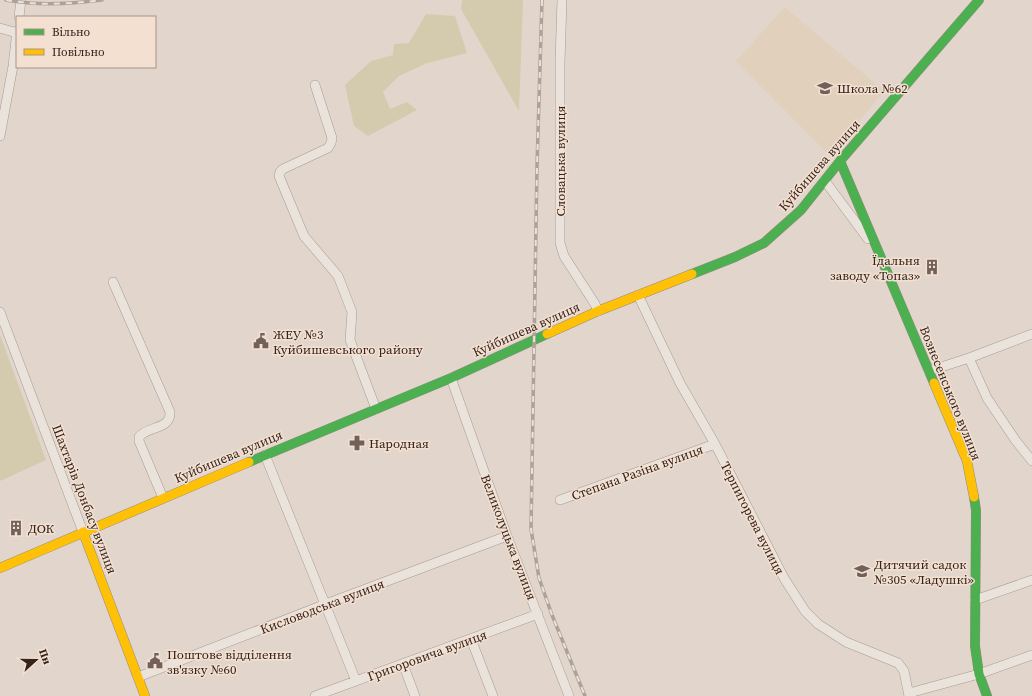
<svg xmlns="http://www.w3.org/2000/svg" width="1032" height="696" font-family="'Source Serif 4',serif">
<style>
.farmland{fill:#e1d0bc}
.green{fill:#d4cbae}
.lines{fill:none;stroke-linecap:round;stroke-linejoin:round}
.street-casing{stroke:#a79b94;stroke-width:10}
.fast-casing{stroke:#978b84;stroke-width:10}
.slow-casing{stroke:#978b84;stroke-width:10}
.street{stroke:#eae3dc;stroke-width:9}
.fast{stroke:#4caf50;stroke-width:9}
.slow{stroke:#ffc107;stroke-width:9}
.rail-casing{stroke:#a9a29d;stroke-width:3.5}
.rail{stroke:#f3e0d0;stroke-width:2;stroke-dasharray:6;stroke-linecap:butt}
.labels{text-anchor:middle;stroke-width:3;stroke-linejoin:round;paint-order:stroke}
.poi-label{font-size:13px;fill:#34221d;stroke:#f3e0d0;text-anchor:start}
.street-label{font-size:13px;fill:#34221d;stroke:#f3e0d0}
</style>
<rect width="100%" height="100%" fill="#e2d5cb"/>
<path class="farmland" d="M785,7L884,91L830,156L736,61Z"/>
<path class="green" d="M462,0H523L519,111L461,9Z
M426,14L455,16L467,53L427,63L399,76L383,92L390,109L407,102L417,110L368,136L354,126L345,85L371,61L393,55L394,44L409,43Z
M0,335L46,460L0,481Z"/>
<g class="lines">
<defs>
<path id="street" d="M562,0L560,62V243L564,256L595,304L598,311
M19,17L21,0
M0,28L17,33
M315,85L332,138L331,143L328,148L283,169L280,172L279,176L304,236L338,276L352,312L350,340L376,409
M0,136L13,66L17,31
M825,181L868,239
M113,282L170,412C171,430 147,426 139,437V441L163,498
M638,295L680,383L715,444L784,578L805,611L818,624L846,642L898,663L904,671L909,696
M0,312L83,532
M969,358L987,398L1016,441L1032,461
M929,371L969,358L1032,334
M451,378L507,536L569,696
M265,455L356,681
M560,500L715,444
M975,600L1032,580
M471,639L493,696
M403,664L415,696
M138,677L326,604L507,536
M909,693L979,674L1032,655
M315,696L538,614"/>
<path id="fast" d="M840,161L934,383
M692,274L735,257L764,243L801,210L840,161L979,0
M249,462L451,378L547,334
M974,497L976,510L975,646L979,674L987,696"/>
<path id="slow" d="M547,334L598,311L692,274
M934,383L967,461L974,497
M83,532L145,696
M0,568L249,462"/>
</defs>
<use href="#street" class="street-casing"/>
<use href="#fast" class="fast-casing"/>
<use href="#slow" class="slow-casing"/>
<use href="#street" class="street"/>
<use href="#fast" class="fast"/>
<use href="#slow" class="slow"/>
<defs>
<path id="rail" d="M6,0C38,6 71,4 102,0
M542,0L537,166L531,529L539,578L552,615L585,696"/>
</defs>
<use href="#rail" class="rail-casing"/>
<use href="#rail" class="rail"/>
</g>
<defs>
<symbol id="school-bare" viewBox="-9 -9 18 18"><path d="M0-5L7-2L0 1L-7-2ZM-4 1L0 2.5L4 1V4Q0 6-4 4Z" fill="#71615a" stroke="#f3e0d0" stroke-width="2.5" paint-order="stroke"/></symbol>
<symbol id="building-bare" viewBox="-9 -9 18 18"><path d="M-4-6H4V6H1V3H-1V6H-4ZM-2.5-4.3h1.7v1.8h-1.7ZM.8-4.3h1.7v1.8H.8ZM-2.5-1h1.7V.8h-1.7ZM.8-1h1.7V.8H.8Z" fill="#71615a" stroke="#f3e0d0" stroke-width="2.5" paint-order="stroke"/></symbol>
<symbol id="civic-bare" viewBox="-9 -9 18 18"><path d="M-.6-6.5H3V-4.5H.6V-3L4-1V1h2V6H-6V1h2V-1L-.6-3ZM-1.2 2.5V6h2.4V2.5Z" fill="#71615a" stroke="#f3e0d0" stroke-width="2.5" paint-order="stroke"/></symbol>
<symbol id="pharmacy-bare" viewBox="-9 -9 18 18"><path d="M-2-6h4v4h4v4h-4v4h-4v-4h-4v-4h4Z" fill="#71615a" stroke="#f3e0d0" stroke-width="2.5" paint-order="stroke"/></symbol>
</defs>
<g fill-rule="evenodd">
<use href="#school-bare" x="814" y="77" width="22" height="22"/>
<use href="#building-bare" x="921" y="256" width="22" height="22"/>
<use href="#civic-bare" x="250" y="330" width="22" height="22"/>
<use href="#pharmacy-bare" x="346" y="432" width="22" height="22"/>
<use href="#building-bare" x="5" y="517" width="22" height="22"/>
<use href="#school-bare" x="851" y="560" width="22" height="22"/>
<use href="#civic-bare" x="144" y="650" width="22" height="22"/>
</g>
<g class="labels">
<g class="poi-label">
<text x="837" y="93">Школа №62</text>
<text x="920" y="265" text-anchor="end">Їдальня<tspan x="920" dy="15">заводу «Топаз»</tspan></text>
<text x="273" y="339">ЖЕУ №3<tspan x="273" dy="15">Куйбишевського району</tspan></text>
<text x="369" y="448">Народная</text>
<text x="28" y="533">ДОК</text>
<text x="874" y="569">Дитячий садок<tspan x="874" dy="15">№305 «Ладушкі»</tspan></text>
<text x="167" y="659">Поштове відділення<tspan x="167" dy="15">зв'язку №60</tspan></text>
</g>
<g class="street-label">
<text transform="translate(560 161) rotate(-90)" y="5">Словацька вулиця</text>
<text transform="translate(819 165) rotate(-49)" y="5">Куйбишева вулиця</text>
<text transform="translate(526 329) rotate(-24)" y="5">Куйбишева вулиця</text>
<text transform="translate(951 393) rotate(68)" y="5">Вознесенського вулиця</text>
<text transform="translate(228 456) rotate(-23)" y="5">Куйбишева вулиця</text>
<text transform="translate(637 472) rotate(-20)" y="5">Степана Разіна вулиця</text>
<text transform="translate(85 499) rotate(69)" y="5">Шахтарів Донбасу вулиця</text>
<text transform="translate(753 518) rotate(63)" y="5">Терпигорева вулиця</text>
<text transform="translate(509 537) rotate(69)" y="5">Великолуцька вулиця</text>
<text transform="translate(322 606) rotate(-21)" y="5">Кисловодська вулиця</text>
<text transform="translate(427 655) rotate(-20)" y="5">Григоровича вулиця</text>
</g>
</g>
<rect x="16" y="16" width="140" height="52" fill="#f3e0d0" stroke="#a79488"/>
<rect x="24" y="29" width="20" height="6" fill="#4caf50" stroke="#a79488"/>
<text x="52" y="36" font-size="12" fill="#34221d">Вільно</text>
<rect x="24" y="49" width="20" height="6" fill="#ffc107" stroke="#a79488"/>
<text x="52" y="56" font-size="12" fill="#34221d">Повільно</text>
<g transform="translate(36 660) rotate(69)" stroke="#f3e0d0" stroke-width="3" paint-order="stroke">
<path d="M0-3L7 15L0 10L-7 15Z" fill="#34221d"/>
<text y="-6" font-size="11" font-weight="bold" text-anchor="middle" fill="#34221d">Пн</text>
</g>
</svg>
